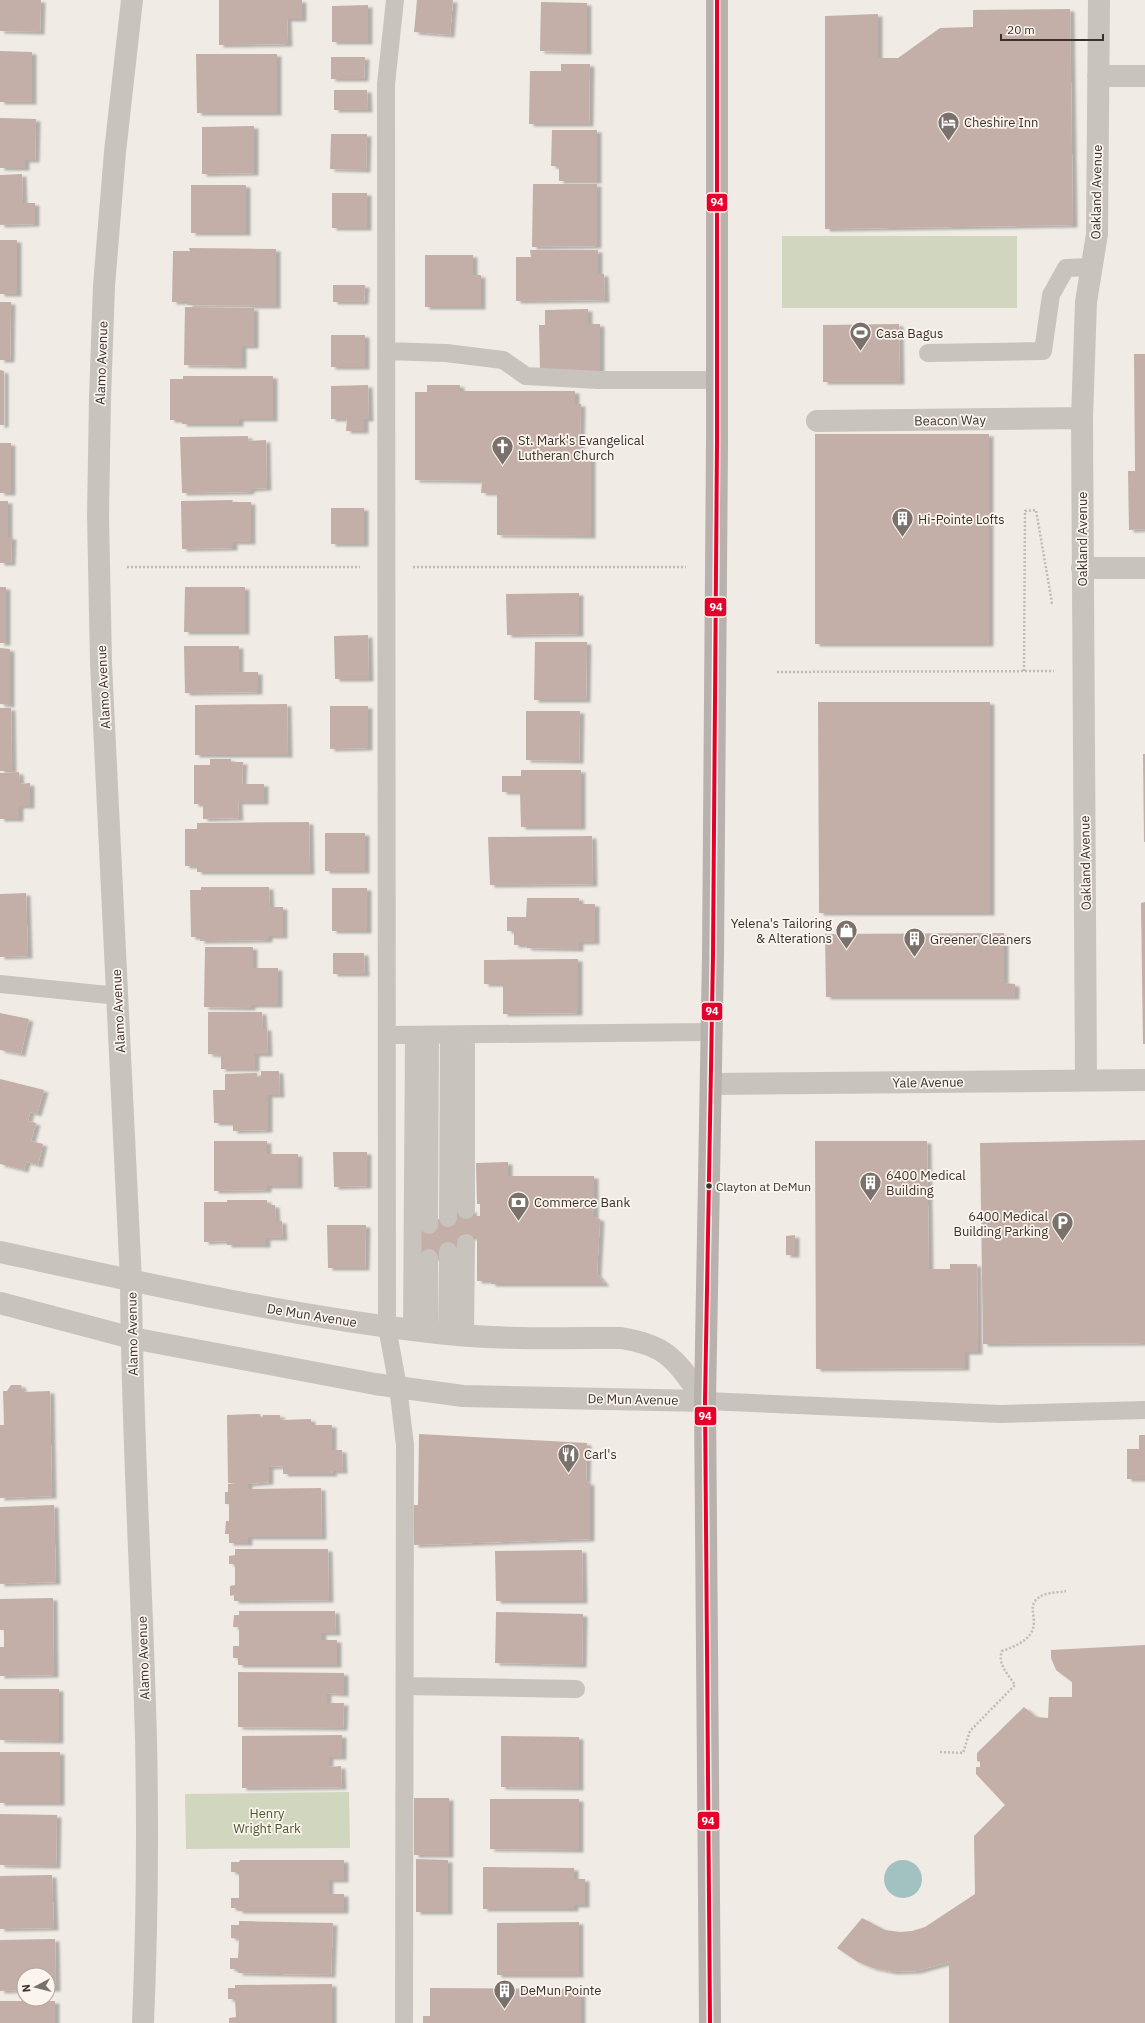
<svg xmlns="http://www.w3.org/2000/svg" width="1145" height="2023" font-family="'IBM Plex Sans',sans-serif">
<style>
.green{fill:#d1d6bf}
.water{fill:#a1c2c1}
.building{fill:#c3afa7;filter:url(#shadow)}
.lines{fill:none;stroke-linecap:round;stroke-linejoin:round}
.path{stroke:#c2bbb6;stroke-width:2.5;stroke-dasharray:2 2;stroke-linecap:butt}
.lane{stroke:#c9c3be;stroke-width:18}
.street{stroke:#c9c3be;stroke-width:22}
.primary{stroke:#b8b1ad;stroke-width:22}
.bus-1-casing{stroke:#fbf5ee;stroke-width:7}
.bus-1{stroke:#e4002b;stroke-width:4}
.bus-dot{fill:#3b302b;stroke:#fbf5ee;stroke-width:1.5}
.labels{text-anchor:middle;stroke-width:3.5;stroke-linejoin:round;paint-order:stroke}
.bus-label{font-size:12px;fill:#3b302b;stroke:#fbf5ee;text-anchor:start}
.poi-label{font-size:13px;fill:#3b302b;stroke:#fbf5ee;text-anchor:start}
.street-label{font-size:13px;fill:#3b302b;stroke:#fbf5ee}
.park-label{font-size:13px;fill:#4a5a2e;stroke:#fbf5ee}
.line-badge{stroke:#fbf5ee;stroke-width:1.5}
.badge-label{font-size:11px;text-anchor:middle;font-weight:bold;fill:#fff}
</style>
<defs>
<filter id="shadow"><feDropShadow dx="4.5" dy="2.5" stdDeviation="1" flood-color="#0004"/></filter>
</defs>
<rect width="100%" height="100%" fill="#f0ebe5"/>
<path class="green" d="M782,236H1017V308H782Z
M349,1792L350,1848L186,1849L185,1794Z"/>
<path class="water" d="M884 1879a19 19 0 1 1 38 0a19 19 0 1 1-38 0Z"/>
<path class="building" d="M0,0H41L40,32L0,31Z
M219,0H302V19H287L288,44L219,45Z
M417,0H453L450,35L414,32Z
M541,2L587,3V52L540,51Z
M368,5V42H332V6Z
M1070,9L1073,225L825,229V16L878,14V58H898L940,28L973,27V10Z
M0,51L32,52V102H0Z
M196,54H277V113H197Z
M331,57H365L364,79H331Z
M561,64H590L589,124H529L530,71H561Z
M334,90H367L368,110H334Z
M0,118L36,119L35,160H25V168H0Z
M254,126V173L202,174V127Z
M552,130H597V181H559V166H551Z
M331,134H367L366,170L330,169Z
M22,174L23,203H35V224L0,225V175Z
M533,184H597V246L532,247Z
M191,185H246V233H191Z
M332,193H367V228H332Z
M0,240H17V294H0Z
M189,248L276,249V306L188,305V302H172L173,251H190Z
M530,250H598V274H604L605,300L516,301V257H531Z
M425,255H473V275H481V307H425Z
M333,285H365L364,302H333Z
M0,302H11L10,360H0Z
M185,307L254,308V346H242V366L184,365Z
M588,309V324H600V371L540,372L539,325H545V310Z
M899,324L900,382H823V325Z
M331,335H365V367H331Z
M1134,354H1145V529L1129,530L1128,471H1135Z
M0,370L4,371V425H0Z
M183,376H273V419H239V424H182V420H170V379H183Z
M368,385L369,419H364V431H346L347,419H331V386Z
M427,385H460V391H575V404H581L580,453H591V536L497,535V493H481L482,481L415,480V392H427Z
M815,434H989V644H815Z
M248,436V441L266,440L267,488L251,489L249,492L182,493L180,437Z
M0,443H11V493H0Z
M233,500L232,502H251V542H233V548L182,549L181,501Z
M0,501H8V537H12L11,563H0Z
M331,508H364V544H331Z
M0,587H6V643H0Z
M185,587H245V632H184Z
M579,593V634L507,635L506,594Z
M368,635L369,679H335L334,636Z
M535,642H587L586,700H534Z
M184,646H239V672H258V692L185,693Z
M0,648L10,649V705L0,704Z
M818,702H990V913H819Z
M287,704L288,755H195V705Z
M330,706H368V748L330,749Z
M0,708H11L12,771H0Z
M526,711H580L579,761L526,760Z
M1143,754H1145V842H1144Z
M210,759H231V762H243L242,784H264V802H238L239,818L203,819V804H194V765H210Z
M521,770H581V827H521L520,792H502V776H521Z
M19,772L20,784L30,783V806H19V819H0V773Z
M309,822L310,872H197V866H185V829H197V823Z
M325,833H365V871H325Z
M592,836L593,884L490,885L488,837Z
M201,887H269L270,907H283V936H268V940L200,941V937H191L190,890H201Z
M332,888H367V931H332Z
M26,893L28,956L0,957V894Z
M527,898H579V904H595V942H579V949L527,948L526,945H514V931H507V917H526Z
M1145,902V1044H1143L1141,903Z
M1004,933V983L1015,984V997H826L825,934Z
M205,947H253V968H278V1005H251V1008L204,1007Z
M333,953H364L365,974H333Z
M578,959V1013L503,1014V984H484V960Z
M208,1012H262L263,1028H267L268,1054H255V1069H221V1055L208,1054Z
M0,1013L29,1019L21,1054L0,1050Z
M261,1071H279L280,1095H268V1130L233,1131V1123H214L213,1090H225V1074L257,1073V1077L261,1076Z
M0,1079L44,1090L37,1114L30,1112L28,1121L36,1123L31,1141L43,1144L38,1165L26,1162L24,1170L0,1164Z
M1145,1140V1343L983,1344L980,1143Z
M214,1141H267V1154H298V1186H267V1190L214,1191Z
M815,1141H927L929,1269H950V1264H977L978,1352H965V1368L816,1369Z
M333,1152H367V1186L334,1187Z
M508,1162V1176H594V1217L600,1219L597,1274L605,1284H491V1281H477V1237H471L459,1251H441V1258H418L417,1226L436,1219L452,1218L454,1211L472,1210L473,1216H480V1204H477L476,1163Z
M227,1200H267V1205H275L276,1221H282L283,1238H266V1245H227V1241L204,1242V1202H227Z
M327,1225H366L365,1268H328Z
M795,1235V1255H786V1236Z
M11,1385H21L23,1392L50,1391L52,1496L0,1498V1425H4L3,1391H7Z
M260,1414L261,1418H263V1415H280L281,1420L311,1419V1425H332V1450H342L343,1471H332L333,1474H283V1466L269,1467V1482L248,1484V1489L321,1488L322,1537H248V1543H229V1534H225L226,1521H229V1504H225V1492H228V1484L238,1483H228L227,1415Z
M419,1434L587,1443L586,1482L590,1483V1539L414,1545V1505H418Z
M1139,1435H1145V1479H1127V1449H1139Z
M54,1505L56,1582L0,1584V1507Z
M235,1549H328L329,1600L234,1601V1595L230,1596V1586L235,1585V1564H229V1556L235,1555Z
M582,1550L583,1601H496L495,1551Z
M53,1598L54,1675L0,1676V1647H4V1630H0V1599Z
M239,1611H335L336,1633H322V1640H337V1665H238V1658H233V1646H239V1627H233L234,1615H239Z
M496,1612L583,1614L582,1665L495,1663Z
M1145,1645V2023H949V1962L917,1971L893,1972L873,1968L858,1962L837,1948L862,1918L885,1930L900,1932L912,1931L925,1927L975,1894L974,1836L1005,1805L976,1774V1767H980V1762L977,1761V1753L1024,1707L1036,1717L1048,1718L1049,1697H1072V1682L1056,1670L1051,1658V1650Z
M238,1672L344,1673V1694L327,1693V1703H344L343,1728L238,1727Z
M0,1689H59V1741L0,1740Z
M342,1735V1757H329V1767L341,1766L342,1787L242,1788V1736Z
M501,1736L579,1737V1788L501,1787Z
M0,1752H60V1803H0Z
M414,1798H449V1855H414Z
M490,1799H579V1850L490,1849Z
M0,1814L57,1815L56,1866L0,1865Z
M416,1859L448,1860V1912H416Z
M240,1860H344V1880H329V1894H344V1911H238V1908H231V1898H239V1872H231V1862H239Z
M483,1867L574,1868V1879H585V1905H574V1909H483Z
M52,1875L54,1928L0,1929V1876Z
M239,1921L333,1923L331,1975L238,1973V1969H230V1958H238L239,1939L231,1938V1925H239Z
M579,1922V1975H497V1923Z
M55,1939L56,1989H48V1975H24V1990L0,1991V1940Z
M332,1984V2023H229V2018L236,2017L235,1999H228V1988H235V1985Z
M430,1988L581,1989V2023H423V2016H430Z
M0,2001H55V2023H0Z"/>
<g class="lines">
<path class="path" d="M127,567H360
M413,567H686
M1024,671L1025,511L1036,510L1052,603H1054
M777,672L1054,671
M940,1752L963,1753L970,1731L1015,1685C1008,1674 997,1664 1002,1651C1056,1633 1021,1611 1038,1598C1045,1592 1057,1593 1066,1591"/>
<path class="lane" d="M395,0L386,84L387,1327L398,1387L405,1445L404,2023
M386,351L446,353L503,360L526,376L599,380H717
M928,353L1043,351L1051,295L1066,268L1092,267
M0,984L118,996
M387,1035L712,1032
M466,1210V1035
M448,1218L449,1035
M429,1225L430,1035
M412,1330L414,1035
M429,1332V1258
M447,1334L448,1251
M465,1335L466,1243
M705,1401L1001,1414L1145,1410
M405,1686L576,1689"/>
<path class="street" d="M132,0L115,152L104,286L100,398L98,515L101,663L131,1281C132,1434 142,1586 146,1739C148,1834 147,1929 143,2023
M1098,76H1145
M817,421L1082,418
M1082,568H1145
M1086,1080L1082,418L1086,302L1097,234L1099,0
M712,1084L1145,1080
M0,1252C142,1283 284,1315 429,1332C492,1340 557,1338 621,1338C671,1346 677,1363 705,1401
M0,1303L132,1338L375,1384L463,1396L705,1401"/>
<path class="primary" d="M710,2023L705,1401L713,956L717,443V0"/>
<defs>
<path id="bus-1" d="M710,2023L705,1401L713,956L717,443V0"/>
</defs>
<use href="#bus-1" class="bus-1-casing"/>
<use href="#bus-1" class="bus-1"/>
</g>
<defs>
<symbol id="hotel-pin" viewBox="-11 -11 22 30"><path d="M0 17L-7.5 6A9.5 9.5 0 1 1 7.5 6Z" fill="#7a716c" stroke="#fbf5ee"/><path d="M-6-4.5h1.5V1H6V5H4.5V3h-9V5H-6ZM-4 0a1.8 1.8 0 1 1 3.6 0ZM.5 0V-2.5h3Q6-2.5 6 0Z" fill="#fff"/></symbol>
<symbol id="stadium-pin" viewBox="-11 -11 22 30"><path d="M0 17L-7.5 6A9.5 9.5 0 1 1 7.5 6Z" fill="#7a716c" stroke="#fbf5ee"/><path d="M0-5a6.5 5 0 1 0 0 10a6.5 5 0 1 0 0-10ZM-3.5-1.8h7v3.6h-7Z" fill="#fff"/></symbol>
<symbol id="church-pin" viewBox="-11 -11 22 30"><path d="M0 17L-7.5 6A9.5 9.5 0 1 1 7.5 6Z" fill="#7a716c" stroke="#fbf5ee"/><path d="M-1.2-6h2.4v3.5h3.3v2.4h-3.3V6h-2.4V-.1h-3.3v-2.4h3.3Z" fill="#fff"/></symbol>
<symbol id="building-pin" viewBox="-11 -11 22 30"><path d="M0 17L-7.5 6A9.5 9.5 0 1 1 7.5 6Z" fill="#7a716c" stroke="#fbf5ee"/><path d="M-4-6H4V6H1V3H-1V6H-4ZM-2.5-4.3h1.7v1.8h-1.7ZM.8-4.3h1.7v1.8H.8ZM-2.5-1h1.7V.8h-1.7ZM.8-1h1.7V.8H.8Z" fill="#fff"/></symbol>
<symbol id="shop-pin" viewBox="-11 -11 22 30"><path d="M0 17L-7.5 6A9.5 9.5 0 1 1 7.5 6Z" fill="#7a716c" stroke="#fbf5ee"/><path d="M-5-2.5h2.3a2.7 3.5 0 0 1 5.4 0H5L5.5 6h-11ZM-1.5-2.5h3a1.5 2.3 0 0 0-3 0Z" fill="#fff"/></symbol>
<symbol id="bank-pin" viewBox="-11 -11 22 30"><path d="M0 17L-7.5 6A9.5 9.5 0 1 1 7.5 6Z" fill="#7a716c" stroke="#fbf5ee"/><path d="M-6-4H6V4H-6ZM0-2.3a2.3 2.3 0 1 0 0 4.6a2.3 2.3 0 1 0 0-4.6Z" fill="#fff"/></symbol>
<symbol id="parking-pin" viewBox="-11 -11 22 30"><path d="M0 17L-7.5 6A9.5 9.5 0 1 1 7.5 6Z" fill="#7a716c" stroke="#fbf5ee"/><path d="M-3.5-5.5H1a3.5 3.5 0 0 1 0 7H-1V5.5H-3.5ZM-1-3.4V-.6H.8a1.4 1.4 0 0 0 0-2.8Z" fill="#fff"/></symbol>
<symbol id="restaurant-pin" viewBox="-11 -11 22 30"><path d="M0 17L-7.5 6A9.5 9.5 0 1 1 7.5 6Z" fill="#7a716c" stroke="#fbf5ee"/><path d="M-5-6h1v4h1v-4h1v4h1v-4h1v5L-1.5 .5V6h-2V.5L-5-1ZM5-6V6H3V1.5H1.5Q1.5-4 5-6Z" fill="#fff"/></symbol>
</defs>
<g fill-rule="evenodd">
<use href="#hotel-pin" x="936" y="110" width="25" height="34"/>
<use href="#stadium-pin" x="848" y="320" width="25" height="34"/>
<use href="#church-pin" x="490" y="434" width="25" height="34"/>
<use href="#building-pin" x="890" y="506" width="25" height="34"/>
<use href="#shop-pin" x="834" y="918" width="25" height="34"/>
<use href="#building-pin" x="902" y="926" width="25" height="34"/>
<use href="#building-pin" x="858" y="1170" width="25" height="34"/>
<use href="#bank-pin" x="506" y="1190" width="25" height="34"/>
<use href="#parking-pin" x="1050" y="1210" width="25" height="34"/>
<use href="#restaurant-pin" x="556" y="1442" width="25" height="34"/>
<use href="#building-pin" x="492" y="1978" width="25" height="34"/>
</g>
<circle class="bus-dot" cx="709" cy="1186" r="3.5"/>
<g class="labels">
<g class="bus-label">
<text x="716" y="1191">Clayton at DeMun</text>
</g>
<g class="poi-label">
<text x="964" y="127">Cheshire Inn</text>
<text x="876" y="338">Casa Bagus</text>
<text x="518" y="445">St. Mark's Evangelical<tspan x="518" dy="15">Lutheran Church</tspan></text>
<text x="918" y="524">Hi-Pointe Lofts</text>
<text x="832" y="928" text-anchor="end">Yelena's Tailoring<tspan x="832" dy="15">&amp; Alterations</tspan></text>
<text x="930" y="944">Greener Cleaners</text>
<text x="886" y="1180">6400 Medical<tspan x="886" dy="15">Building</tspan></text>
<text x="534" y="1207">Commerce Bank</text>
<text x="1048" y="1221" text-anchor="end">6400 Medical<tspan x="1048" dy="15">Building Parking</tspan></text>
<text x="584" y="1459">Carl's</text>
<text x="520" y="1995">DeMun Pointe</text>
</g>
<g class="street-label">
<text transform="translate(1096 192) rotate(-89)" y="5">Oakland Avenue</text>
<text transform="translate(101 363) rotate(-88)" y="5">Alamo Avenue</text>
<text transform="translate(950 420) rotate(-1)" y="5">Beacon Way</text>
<text transform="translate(1082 539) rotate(-90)" y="5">Oakland Avenue</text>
<text transform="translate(103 687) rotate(-93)" y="5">Alamo Avenue</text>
<text transform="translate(1085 863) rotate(-91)" y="5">Oakland Avenue</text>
<text transform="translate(118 1011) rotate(-93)" y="5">Alamo Avenue</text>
<text transform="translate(928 1082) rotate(-1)" y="5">Yale Avenue</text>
<text transform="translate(312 1315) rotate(9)" y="5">De Mun Avenue</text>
<text transform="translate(132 1334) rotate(-91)" y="5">Alamo Avenue</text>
<text transform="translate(633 1399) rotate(1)" y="5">De Mun Avenue</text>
<text transform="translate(143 1658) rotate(-92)" y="5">Alamo Avenue</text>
</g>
<g class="park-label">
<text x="267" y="1818">Henry<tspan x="267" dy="15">Wright Park</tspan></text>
</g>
</g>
<g class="line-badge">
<rect x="706" y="193" width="22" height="19" rx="4" fill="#e4002b"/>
<rect x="704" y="597" width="23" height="20" rx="4" fill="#e4002b"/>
<rect x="701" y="1002" width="22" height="19" rx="4" fill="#e4002b"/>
<rect x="694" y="1406" width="23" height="20" rx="4" fill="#e4002b"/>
<rect x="697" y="1811" width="23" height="19" rx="4" fill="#e4002b"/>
</g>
<g class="badge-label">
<text x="717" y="206">94</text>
<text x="716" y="611">94</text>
<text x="712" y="1015">94</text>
<text x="705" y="1420">94</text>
<text x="708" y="1825">94</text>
</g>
<g transform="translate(36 1987) rotate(263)"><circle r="19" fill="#fbf5ee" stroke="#aea6a0"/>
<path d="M0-3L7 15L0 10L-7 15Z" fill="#7a716c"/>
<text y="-6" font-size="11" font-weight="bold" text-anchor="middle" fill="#3b302b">N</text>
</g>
<path d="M1001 34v6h102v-6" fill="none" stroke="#3b302b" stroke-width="2"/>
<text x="1007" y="34" font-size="12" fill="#3b302b" stroke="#fbf5ee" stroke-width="3" paint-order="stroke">20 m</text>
</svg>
